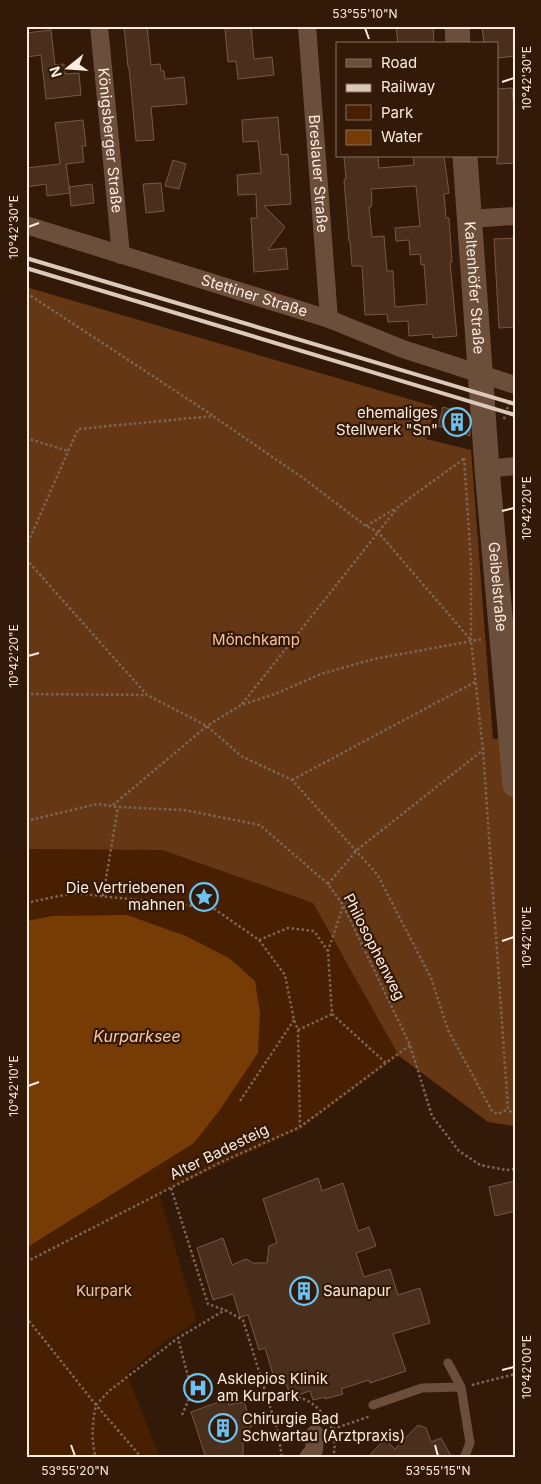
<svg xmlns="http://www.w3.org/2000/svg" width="541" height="1484" font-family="Inter,sans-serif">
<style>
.green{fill:#481f00}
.forest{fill:#663714}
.water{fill:#773c05}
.building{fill:#492f1c;stroke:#765945;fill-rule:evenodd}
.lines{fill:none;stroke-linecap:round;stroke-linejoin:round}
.path{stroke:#7c6656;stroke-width:2.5;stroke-dasharray:2.5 2.5;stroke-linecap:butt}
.lane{stroke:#6c4f3b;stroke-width:9}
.street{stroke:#6c4f3b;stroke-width:18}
.secondary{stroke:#6c4f3b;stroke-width:25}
.rail{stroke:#dcc9bd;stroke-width:4}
.ticks{fill:none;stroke:#fdebe0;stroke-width:2}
.labels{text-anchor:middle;stroke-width:4.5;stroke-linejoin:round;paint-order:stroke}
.street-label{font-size:15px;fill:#fdebe0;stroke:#331a08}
.poi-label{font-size:15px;fill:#fdebe0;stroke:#331a08;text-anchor:start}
.park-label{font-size:15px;fill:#f8c29e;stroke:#331a08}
.water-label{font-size:16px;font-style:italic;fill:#ffc8a4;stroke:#331a08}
.neatline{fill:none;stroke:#fdebe0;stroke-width:2}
.ticks-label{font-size:12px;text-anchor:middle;fill:#fdebe0}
</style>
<rect width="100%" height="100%" fill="#331a08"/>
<path class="green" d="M26,849L162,850L313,903L399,1056L301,1129L159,1194L197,1321L163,1343L127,1374L160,1458H26V1248L194,1143L258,1053L260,1013L255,981L52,916L26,921Z"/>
<path class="forest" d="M26,287L436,407L426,439L471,450L493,739L515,737V1126L488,1122L399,1056L313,903L162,850L26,849Z"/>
<path class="water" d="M127,915L186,936L229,958L255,981L260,1013L258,1053L219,1111L194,1143L26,1248V921L52,916Z"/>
<path class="building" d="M124,26H147L151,65L160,64L161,71H164L165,79L184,77L187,104L151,107L154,140L136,141L129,67H128Z
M251,26L254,59L272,57L274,75L238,79L236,61L228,62L225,29Z
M396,26H433L434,44H398Z
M482,26H515V56L497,58V44H484Z
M51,30L55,65L64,64L65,74L79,73L81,95L46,99L41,55L26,57V33Z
M512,88L515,121V163L497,164V89Z
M278,117L281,155L288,154L291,204L264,206L285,227L268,250L286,248L288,269L254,272L251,218H257L256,194L238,195L237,175L261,173L258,141L243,142L242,120Z
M83,120L86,146H82L84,162L66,164L70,193L47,196L46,184L26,187V168L60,164L55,123Z
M344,156H378L379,168L414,165L413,156H444L449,193L444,194L446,218H449L452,262H450L457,336L433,338L432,334L409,336L408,321L388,322L387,314L365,315L362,266H352L350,241H349L344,180L346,179ZM416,186L420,226L395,228L396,241L409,240L410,255L420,254L421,265L424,264L427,304L395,307L393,271H387L384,236L372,237L369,207H371L372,201L371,189Z
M173,160L186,164L179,189L165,186Z
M161,183L164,211L146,213L143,184Z
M92,184L94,203L71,206L69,187Z
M515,238V327L499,328L494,239Z
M443,407L469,415L470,436L462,433L460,437L449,434L450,429L438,426Z
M318,1178L322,1191L343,1183L358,1231L369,1227L376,1246L356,1253L364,1277L390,1269L398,1295L420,1288L430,1323L393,1334L406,1371L370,1383L369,1380L341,1389L343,1394L325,1399V1397L313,1400L310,1391L291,1397L284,1378L275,1381L265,1348L259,1350L248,1315L240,1317L233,1294L213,1300L197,1248L223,1238L232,1265L246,1259L253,1263H267L269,1246L277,1243L263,1199Z
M515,1181V1211L495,1216L489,1187Z
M227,1399L229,1405L244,1402L252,1426L248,1431L243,1443V1458H206L191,1412Z
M418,1425L426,1428L431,1442L441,1438L452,1458H367L385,1439L395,1449Z"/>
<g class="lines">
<path class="path" d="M26,294L31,296L212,415
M504,419L510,400
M26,438L68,451
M464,458L471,561V640L483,750L508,1109L515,1116
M366,526L396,508
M26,547L78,429L213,416L303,478L366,526L378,532L470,639
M26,559L147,695L207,726L241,756L292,780L377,874L431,978L448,1030L492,1111L498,1114L508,1109
M26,694L147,695
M242,704L399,506L465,458
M292,780L475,682
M113,805L207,726L241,705L275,694L321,674L374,659L483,639
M26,821L97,804L118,807L184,810L260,825L328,884L343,905L410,1045L432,1116L459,1151L480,1165L506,1170L515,1169
M328,884L357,850L483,750
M103,896L118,807
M26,903L73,893L213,908L259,940L285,975L294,1020L298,1030L300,1127
M259,940L288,928L314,931L328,951
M332,1014L387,1064
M298,1030L332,1014L328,951L343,906
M240,1101L294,1020
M171,1188L208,1304L225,1310L243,1320L278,1432L282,1458
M26,1262L219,1163L300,1127L410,1045
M26,1317L96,1405C92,1423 91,1441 96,1458
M472,1385L515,1374
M288,1398C292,1398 296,1398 300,1398C305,1399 310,1402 314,1405C331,1419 338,1437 333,1458
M182,1415L192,1392L178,1338L225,1310
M333,1429L371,1416
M142,1458L96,1405L109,1391L178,1338"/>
<path class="lane" d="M448,1363L461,1387
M373,1405L422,1388L461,1387L470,1443L464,1458"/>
<g class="street">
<path id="s1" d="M99,26L121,255"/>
<path id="s2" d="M307,26L329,319"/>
<path d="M469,219L515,216"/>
<path id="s3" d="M26,225L329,319L403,349L515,385"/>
<path d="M487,469L515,466"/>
<path d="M308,1458L314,1450L315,1434"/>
</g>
<g class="secondary">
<path d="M457,26L458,44"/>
<path id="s4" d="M465,156L487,469L515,785"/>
</g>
<path class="rail" d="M26,258L515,404
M26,268L515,415"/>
</g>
<path class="ticks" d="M365,28L369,39M502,82L514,78M28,227L39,223M502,511L514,508M28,656L39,653M502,941L514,937M28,1086L39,1082M502,1370L514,1367M71,1445L75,1456M435,1445L438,1456"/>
<defs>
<symbol id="building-ring" viewBox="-11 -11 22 22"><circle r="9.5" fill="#331a08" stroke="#6cc3f2" stroke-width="1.5"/><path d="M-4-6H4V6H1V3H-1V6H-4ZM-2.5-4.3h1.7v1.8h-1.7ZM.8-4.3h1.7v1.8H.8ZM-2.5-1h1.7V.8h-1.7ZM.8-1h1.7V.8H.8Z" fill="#6cc3f2"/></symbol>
<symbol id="sight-ring" viewBox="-11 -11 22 22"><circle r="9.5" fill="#331a08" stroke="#6cc3f2" stroke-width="1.5"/><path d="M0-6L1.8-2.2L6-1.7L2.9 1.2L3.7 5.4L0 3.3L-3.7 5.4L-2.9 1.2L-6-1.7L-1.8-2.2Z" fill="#6cc3f2"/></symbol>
<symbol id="hospital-ring" viewBox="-11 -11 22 22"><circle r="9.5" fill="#331a08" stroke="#6cc3f2" stroke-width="1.5"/><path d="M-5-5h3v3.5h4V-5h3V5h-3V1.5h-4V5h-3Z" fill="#6cc3f2"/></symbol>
</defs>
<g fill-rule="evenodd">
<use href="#building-ring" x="441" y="406" width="32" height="32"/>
<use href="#sight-ring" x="188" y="881" width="32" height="32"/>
<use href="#building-ring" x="288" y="1275" width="32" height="32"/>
<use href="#hospital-ring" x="182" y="1372" width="32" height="32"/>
<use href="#building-ring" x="207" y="1412" width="32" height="32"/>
</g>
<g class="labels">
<g class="street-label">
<text dy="5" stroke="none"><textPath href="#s1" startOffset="115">Königsberger Straße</textPath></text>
<text dy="5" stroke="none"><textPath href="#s2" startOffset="148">Breslauer Straße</textPath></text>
<text dy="5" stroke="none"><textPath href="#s4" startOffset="132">Kaltenhöfer Straße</textPath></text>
<text dy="5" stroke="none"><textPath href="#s3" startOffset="239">Stettiner Straße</textPath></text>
<text dy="5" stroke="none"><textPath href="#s4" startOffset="432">Geibelstraße</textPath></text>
<text transform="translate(374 947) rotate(63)" y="5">Philosophenweg</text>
<text transform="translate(219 1152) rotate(-26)" y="5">Alter Badesteig</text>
</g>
<g class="poi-label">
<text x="438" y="418" text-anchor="end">ehemaliges<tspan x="438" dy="17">Stellwerk "Sn"</tspan></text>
<text x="185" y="893" text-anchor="end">Die Vertriebenen<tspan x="185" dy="17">mahnen</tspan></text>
<text x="323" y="1296">Saunapur</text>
<text x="217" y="1384">Asklepios Klinik<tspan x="217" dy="17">am Kurpark</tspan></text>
<text x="242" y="1424">Chirurgie Bad<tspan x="242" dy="17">Schwartau (Arztpraxis)</tspan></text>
</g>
<g class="park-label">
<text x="256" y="645">Mönchkamp</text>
<text x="104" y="1296">Kurpark</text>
</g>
<g class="water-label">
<text x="137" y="1042">Kurparksee</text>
</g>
</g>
<rect width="541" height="1484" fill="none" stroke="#331a08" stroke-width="55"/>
<rect x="336" y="42" width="162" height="115" fill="#331a08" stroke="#846e5e"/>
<rect x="346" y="59" width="25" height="8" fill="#6c4f3b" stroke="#846e5e"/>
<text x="381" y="68" font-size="15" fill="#fdebe0">Road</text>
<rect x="346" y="84" width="25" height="8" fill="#dcc9bd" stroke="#846e5e"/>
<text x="381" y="92" font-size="15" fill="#fdebe0">Railway</text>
<rect x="346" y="105" width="25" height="15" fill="#481f00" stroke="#846e5e"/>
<text x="381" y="118" font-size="15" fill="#fdebe0">Park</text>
<rect x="346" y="130" width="25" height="15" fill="#773c05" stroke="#846e5e"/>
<text x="381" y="142" font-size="15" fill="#fdebe0">Water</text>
<g transform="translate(68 68) rotate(253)" stroke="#331a08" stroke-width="4" paint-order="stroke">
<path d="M0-4L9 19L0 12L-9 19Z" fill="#fdebe0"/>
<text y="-8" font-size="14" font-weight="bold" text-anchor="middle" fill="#fdebe0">N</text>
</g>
<rect x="28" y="28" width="486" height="1428" class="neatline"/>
<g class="ticks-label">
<text x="365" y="18">53°55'10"N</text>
<text transform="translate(527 78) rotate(-90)" y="4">10°42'30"E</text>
<text transform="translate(14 227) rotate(-90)" y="4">10°42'30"E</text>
<text transform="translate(527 508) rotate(-90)" y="4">10°42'20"E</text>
<text transform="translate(14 656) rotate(-90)" y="4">10°42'20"E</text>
<text transform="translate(527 937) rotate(-90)" y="4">10°42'10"E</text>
<text transform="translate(14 1086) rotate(-90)" y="4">10°42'10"E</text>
<text transform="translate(527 1367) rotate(-90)" y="4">10°42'00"E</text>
<text x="75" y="1475">53°55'20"N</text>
<text x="438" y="1475">53°55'15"N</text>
</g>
</svg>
